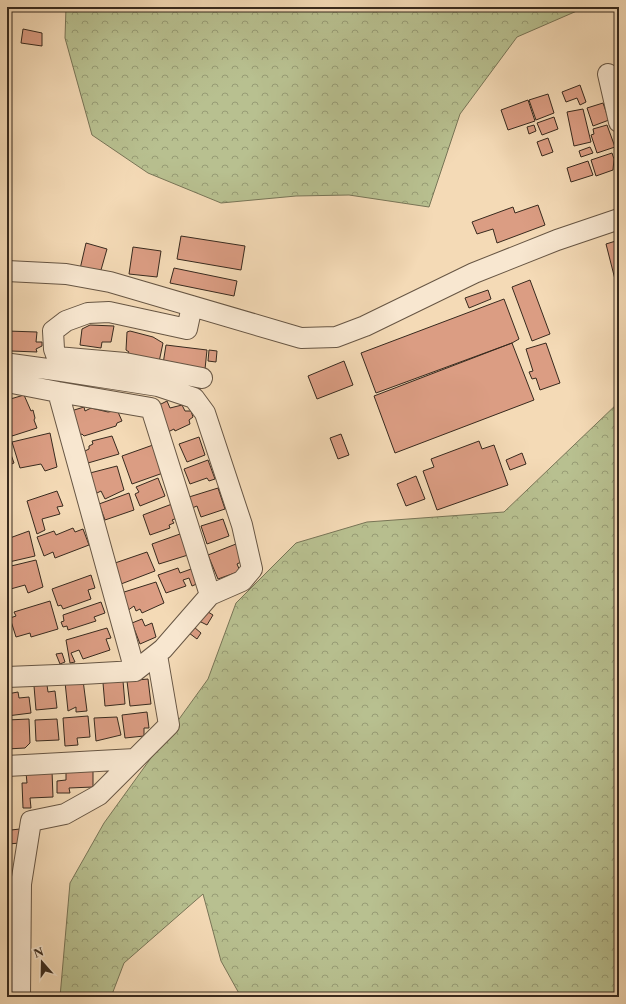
<svg xmlns="http://www.w3.org/2000/svg" width="626" height="1004" font-family="'Libre Caslon Text',serif">
<style>
.forest{fill:url(#forest-crowns);stroke:#787557}
.building{fill:#db9d83;stroke:#382a1e}
.lines{fill:none;stroke-linecap:round;stroke-linejoin:round}
.street-casing{stroke:#675644;stroke-width:22}
.street{stroke:#f8e7d0;stroke-width:20}
</style>
<defs>
<pattern id="forest-crowns" width="20" height="18" patternUnits="userSpaceOnUse"><rect width="20" height="18" fill="#b8c090"/><path d="M2 6a3 3 0 1 1 6 0M12 15a3 3 0 1 1 6 0" fill="none" stroke="#979c75"/></pattern>
</defs>
<rect width="100%" height="100%" fill="#f4dab6"/>
<filter id="stains"><feTurbulence type="fractalNoise" baseFrequency=".005" numOctaves="4"/><feColorMatrix values="0 0 0 0 .2 0 0 0 0 .09 0 0 0 0 .02 0 0 0 .5 -.17"/></filter>
<radialGradient id="worn" r=".72"><stop offset=".6" stop-color="#630" stop-opacity="0"/><stop offset="1" stop-color="#630" stop-opacity=".3"/></radialGradient>
<path class="forest" d="M66,7H586L517,37L460,114L429,207L349,195L296,196L221,203L148,173L92,135L65,38Z
M619,402V997H241L221,961L203,894L124,963L111,997H60L70,883L104,823L208,679L236,603L296,543L367,522L504,512Z"/>
<path class="building" d="M23,29L42,33V46L21,43Z
M580,85L586,102L580,105L577,98L566,102L562,92Z
M548,94L554,113L536,120L529,100Z
M528,100L535,121L508,130L501,110Z
M603,103L609,120L593,126L587,108Z
M583,109L591,142L574,146L567,112Z
M554,117L558,129L542,135L537,123Z
M534,125L536,131L529,134L527,127Z
M607,125L615,147L597,153L591,135L594,134L593,129Z
M548,138L553,152L542,156L537,142Z
M590,147L593,153L581,157L579,151Z
M612,153L614,159L613,170L596,176L591,160Z
M588,161L593,175L571,182L567,168Z
M538,205L545,225L497,243L493,229L477,234L472,222L513,207L515,213Z
M181,236L245,246L241,270L177,259Z
M619,240V295L606,244Z
M86,243L107,249L101,270L80,269Z
M133,247L161,251L157,277L129,274Z
M174,268L237,281L234,296L170,283Z
M530,280L550,334L532,341L512,287Z
M488,290L491,299L469,308L465,298Z
M504,299L519,339L512,343L376,393L361,353Z
M90,325L114,326L111,342H102L101,348L80,345L82,329Z
M7,331L37,332L36,342H42V346L36,349L37,352L11,351L10,346L7,345Z
M130,331L153,337L163,343L159,362L127,355L129,352L126,350L127,332Z
M512,343L534,400L395,453L374,396Z
M546,343L560,383L540,390L536,378L532,379L529,372L533,371L526,349Z
M166,345L207,350L205,369L163,364Z
M209,350L217,351L216,362L208,361Z
M344,361L353,385L317,399L308,376Z
M24,395L31,411L33,410L35,418L34,420L37,428L12,436L7,420V400Z
M167,401L170,408L182,405L185,411H191L193,417L189,420L190,424L175,431L174,429L168,432L159,405Z
M84,407L85,411L91,408L108,412L114,411L118,412L122,421L117,423L116,426L84,436L82,434L77,436L71,411Z
M50,433L57,467L45,471L41,464L20,468L12,442Z
M341,434L349,455L338,459L330,438Z
M112,436L119,454L88,463L83,452L89,449V446L93,444L92,441Z
M199,437L205,455L187,462L179,444Z
M479,441L482,449L494,445L508,485L437,510L423,471L434,467L431,459Z
M153,445L163,473L132,484L122,456Z
M7,449H9L14,463L7,466Z
M522,453L526,464L510,470L506,460Z
M208,460L215,479L209,481L207,478L190,484L184,469Z
M117,466L124,490L105,499L101,491L95,494L90,473Z
M416,476L425,499L406,506L397,484Z
M158,478L165,496L140,506L135,494L139,492L136,487Z
M218,488L225,509L201,517L197,506L192,508L189,497Z
M57,491L63,506L57,507L60,514L42,519L45,530L37,534L27,501Z
M129,493L134,510L105,520L99,504Z
M172,504L177,518L172,520L174,523L169,525L170,528L150,535L143,515Z
M223,519L229,536L207,544L201,526Z
M73,528L75,532L83,529L89,545L55,558L53,552L44,556L37,537L54,531L56,535Z
M29,531L35,556L9,562L7,556V539Z
M180,534L188,555L159,564L152,544Z
M236,544L243,561L237,564L240,571L218,579L208,555Z
M147,552L155,571L121,584L115,563Z
M36,560L43,587L28,593L25,585L7,590V567Z
M178,568L180,573L194,568L199,583L192,586L189,578L183,580L186,586L166,593L158,575Z
M91,575L95,588L88,590L91,599L63,609L61,605L58,606L52,589Z
M156,582L164,603L142,613L140,609L136,611L134,606L127,611L121,593Z
M50,601L58,629L31,637L30,633L16,637L10,618L16,616L14,612Z
M101,602L105,613L94,617L96,621L68,630L67,626L63,627L61,622L64,621L63,615Z
M205,610L213,615L207,625L199,621Z
M142,619L145,626L152,623L156,637L140,644L132,623Z
M194,627L201,633L197,639L189,633Z
M107,628L111,638L106,639L110,650L83,659L79,650L71,653L75,662L70,663L66,640Z
M62,653L65,662L60,664L56,654Z
M148,679L151,704L130,706L127,681Z
M83,680L87,711L76,712V707L68,711L65,682Z
M123,681L125,704L105,706L103,683Z
M47,685L48,692L55,691L57,708L36,710L34,686Z
M18,692L19,698L29,697L31,713L7,716V694Z
M147,712L149,728H144V736L125,738L122,715Z
M88,716L90,737L77,738L78,745L65,746L63,718Z
M117,717L121,735L96,741L94,718Z
M29,719L30,743L25,748L7,749V720Z
M57,719L59,740L36,741L35,720Z
M52,771L53,797L30,798L31,808H23L22,783H27L26,773Z
M93,771V787L69,788L70,793H57V781L66,780V772Z
M7,815H10L11,830L20,829L21,843L7,844Z
M7,896H9V913H7Z"/>
<g class="lines">
<defs>
<path id="street" d="M608,74L619,122
M7,271L66,274L110,282L301,338L336,337L365,326L474,273L557,240L619,219
M57,357L125,363L202,378
M7,365L11,364L62,371
M7,382L58,392
M135,671L58,392L151,408L210,595
M7,677L82,674L135,671L163,649L210,595L242,581L252,569L242,525L205,413L194,398L158,386L62,371L54,349L53,331L66,321L88,313L109,312L187,329L192,306
M7,766L135,759
M20,997L21,884L31,821L65,814L99,795L169,725L157,655"/>
</defs>
<use href="#street" class="street-casing"/>
<use href="#street" class="street"/>
</g>
<rect width="626" height="1004" fill="none" stroke="#f4dab6" stroke-width="24"/>
<rect x="8" y="8" width="610" height="988" fill="none" stroke="#382a1e" stroke-width="2"/>
<rect x="12" y="12" width="602" height="980" fill="none" stroke="#382a1e"/>
<g transform="translate(42 962) rotate(340)" stroke="#f8e7d0" stroke-width="3" paint-order="stroke">
<path d="M0-3L7 15L0 10L-7 15Z" fill="#382a1e"/>
<text y="-6" font-size="11" font-weight="bold" text-anchor="middle" fill="#382a1e">N</text>
</g>
<rect width="100%" height="100%" filter="url(#stains)"/>
<rect width="100%" height="100%" fill="url(#worn)"/>
</svg>
